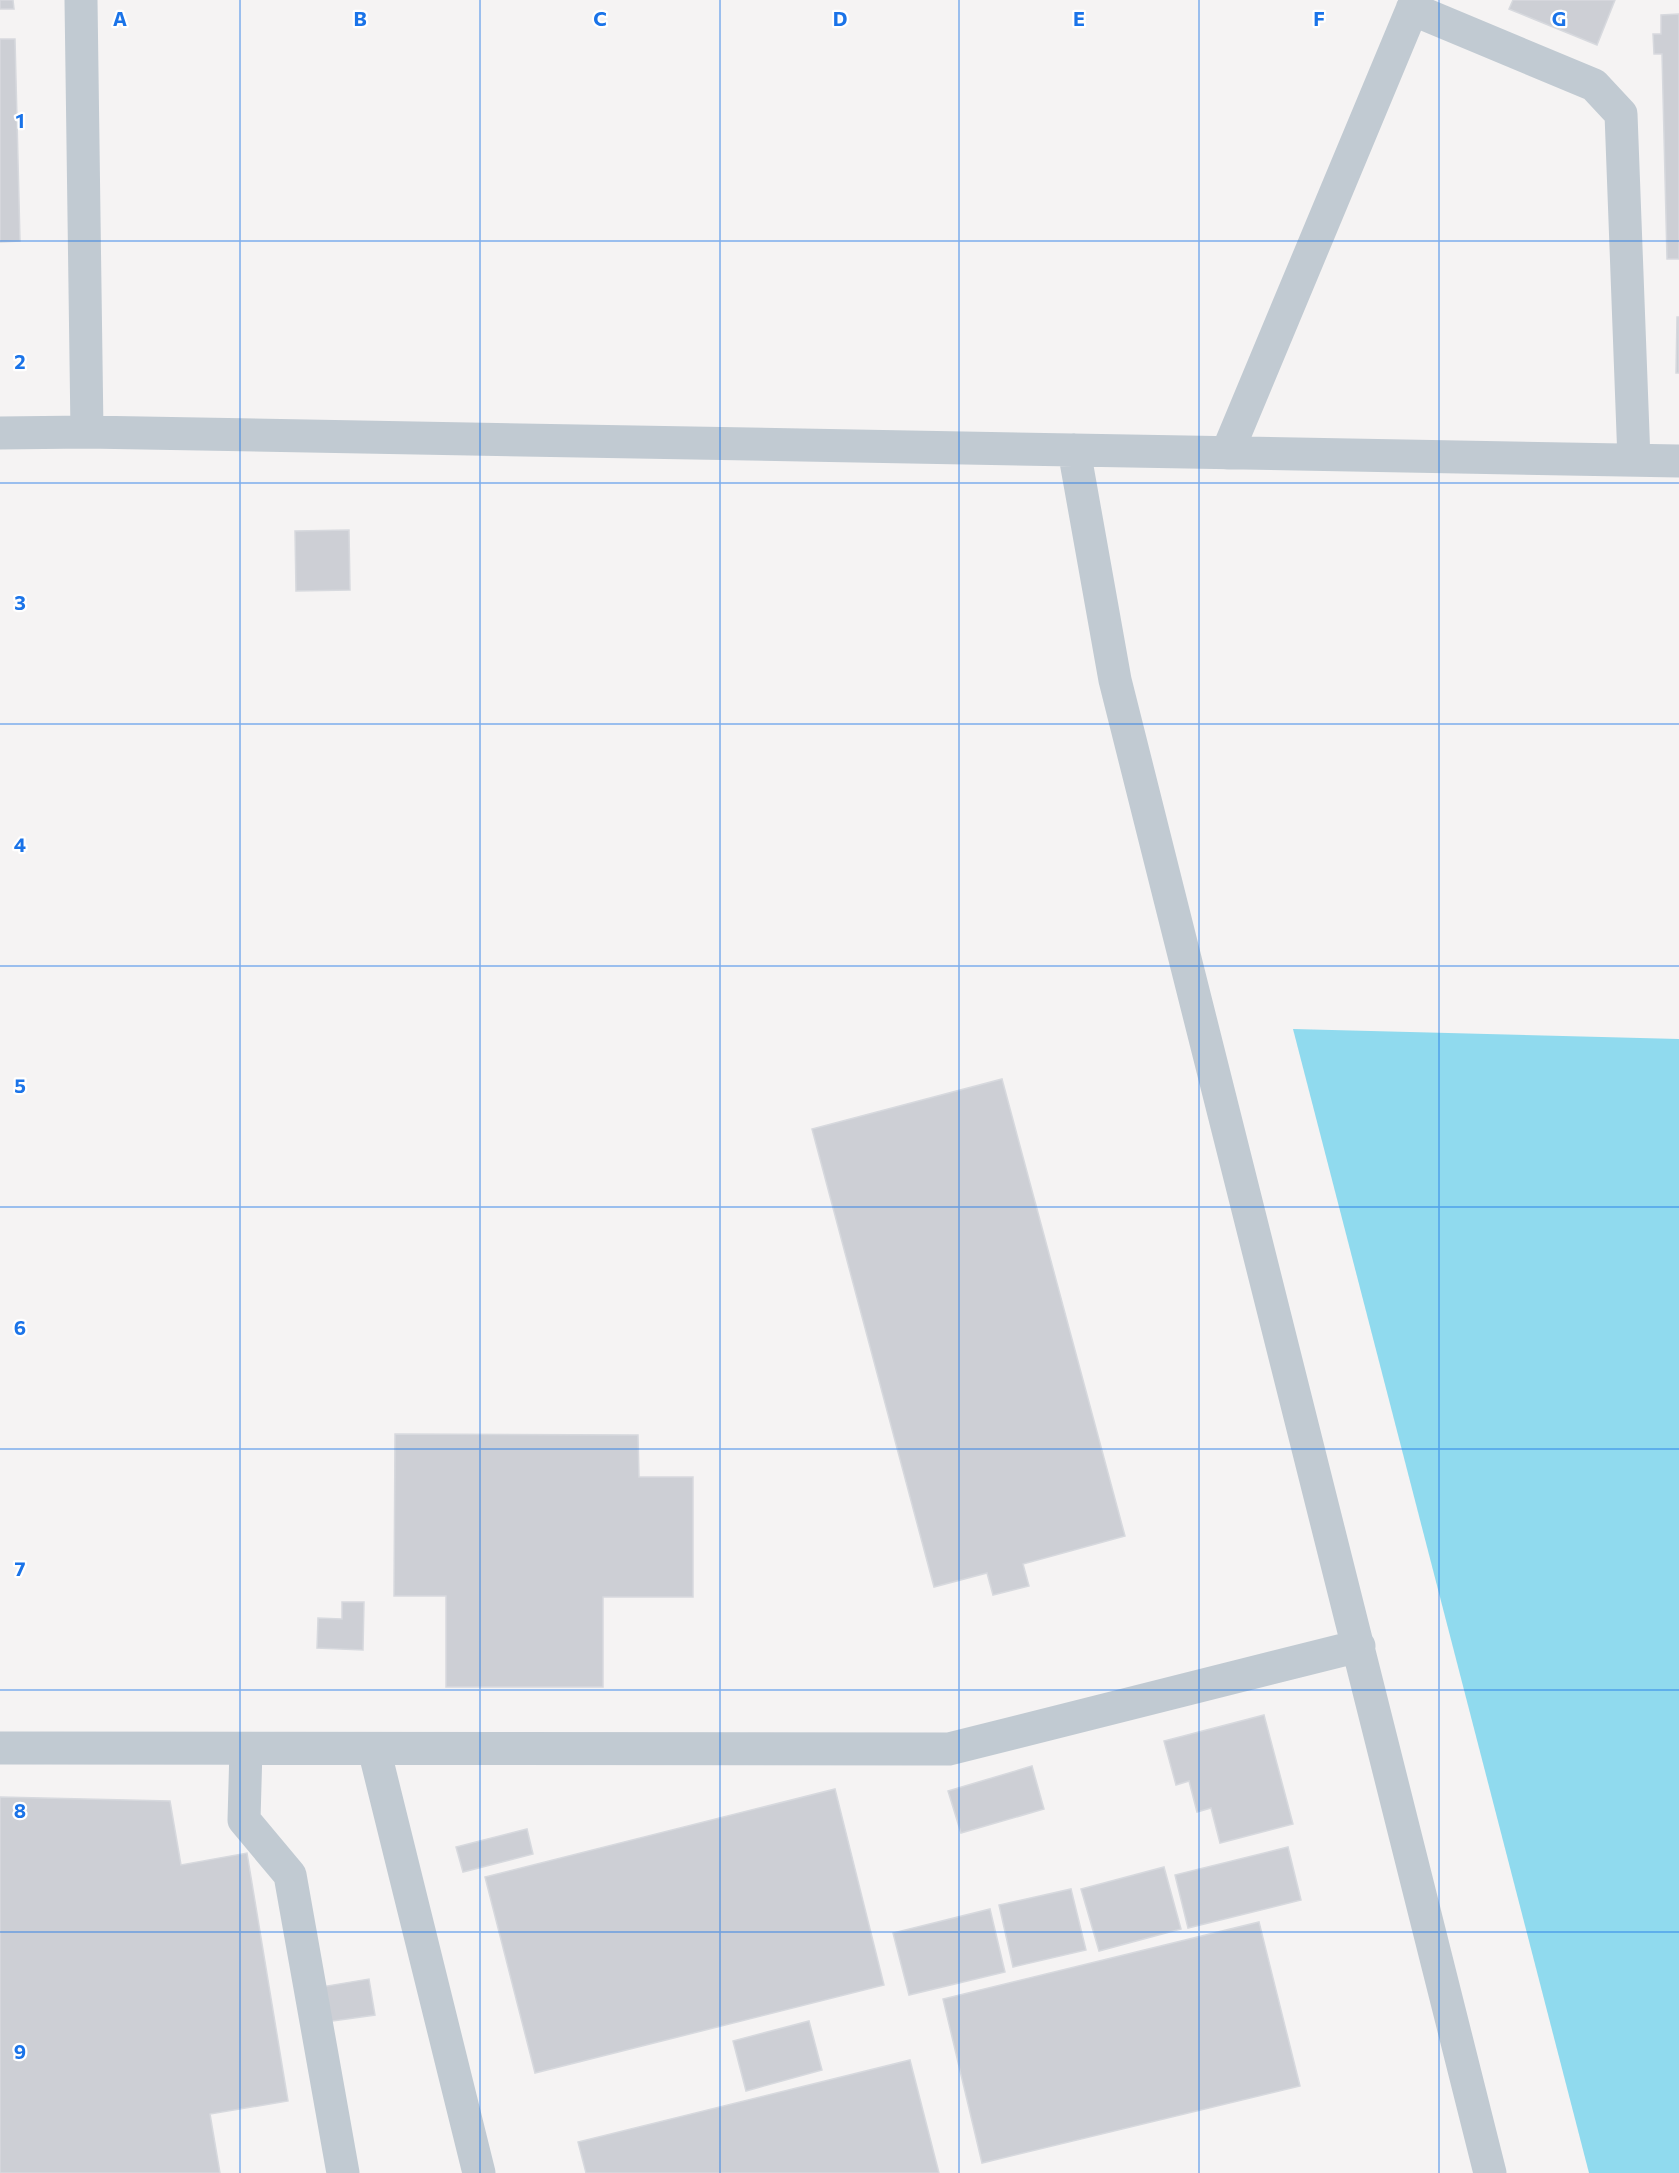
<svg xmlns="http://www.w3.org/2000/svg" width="1679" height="2173" font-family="Commissioner,sans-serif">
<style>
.water{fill:#90daee}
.building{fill:#cdcfd5;stroke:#d7d9de;stroke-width:1.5}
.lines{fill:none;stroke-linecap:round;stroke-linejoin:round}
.minor{stroke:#c1cad2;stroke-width:33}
.grid{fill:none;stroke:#1a73e8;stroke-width:1.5;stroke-opacity:0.55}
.grid-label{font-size:20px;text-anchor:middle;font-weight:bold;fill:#1a73e8;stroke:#fff;stroke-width:4.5;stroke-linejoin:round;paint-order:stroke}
</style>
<rect width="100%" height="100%" fill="#f5f3f3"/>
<path class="water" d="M1293,1029L1679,1039V2173H1589Z"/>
<path class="building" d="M0,0H13L14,9H0Z
M1513,0H1615L1597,45L1509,9Z
M1679,14V259H1667L1662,54H1654L1653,34H1661V15Z
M0,39H15L20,241L0,242Z
M1677,317H1679V373H1676Z
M349,530L350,590L296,591L295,531Z
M1002,1079L1125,1536L1023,1564L1029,1586L993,1595L987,1573L934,1587L812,1129Z
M395,1434L638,1435L639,1477H693V1597H603V1687H446V1596H394Z
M342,1602H364L363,1650L317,1648L318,1618L342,1619Z
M1264,1715L1293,1824L1220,1843L1211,1808L1197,1812L1189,1781L1176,1785L1164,1741Z
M1032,1766L1044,1809L961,1833L948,1791Z
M835,1789L884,1985L535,2073L485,1877Z
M0,1797L170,1801L181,1865L247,1853L288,2101L210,2114L220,2173H0Z
M527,1829L533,1854L463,1872L456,1847Z
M1288,1847L1301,1900L1188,1928L1175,1875Z
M1164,1867L1181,1929L1099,1951L1081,1889Z
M1071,1889L1086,1950L1013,1967L999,1905Z
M990,1909L1005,1972L909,1995L893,1933Z
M1259,1922L1300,2086L982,2163L943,1999Z
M369,1979L375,2015L326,2022L321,1987Z
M809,2021L822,2070L746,2091L733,2041Z
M910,2060L939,2173H586L578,2142Z"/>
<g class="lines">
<path class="minor" d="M81,0L87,432
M1412,9L1594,85L1621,114L1634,460
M0,433L87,432L1679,461
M1074,450L1115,680L1490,2173
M1227,453L1416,0
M0,1748L949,1749L1359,1646
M246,1749L244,1820L290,1875L343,2173
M374,1749L479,2173"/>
</g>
<path class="grid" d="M240,0V2173M480,0V2173M720,0V2173M959,0V2173M1199,0V2173M1439,0V2173M0,241H1679M0,483H1679M0,724H1679M0,966H1679M0,1207H1679M0,1449H1679M0,1690H1679M0,1932H1679"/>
<g class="grid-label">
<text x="120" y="26">A</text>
<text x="360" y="26">B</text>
<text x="600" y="26">C</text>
<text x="840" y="26">D</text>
<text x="1079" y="26">E</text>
<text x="1319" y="26">F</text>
<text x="1559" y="26">G</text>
<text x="20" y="128">1</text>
<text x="20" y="369">2</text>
<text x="20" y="610">3</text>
<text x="20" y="852">4</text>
<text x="20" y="1093">5</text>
<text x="20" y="1335">6</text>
<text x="20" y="1576">7</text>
<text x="20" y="1818">8</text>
<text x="20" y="2059">9</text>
</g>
</svg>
